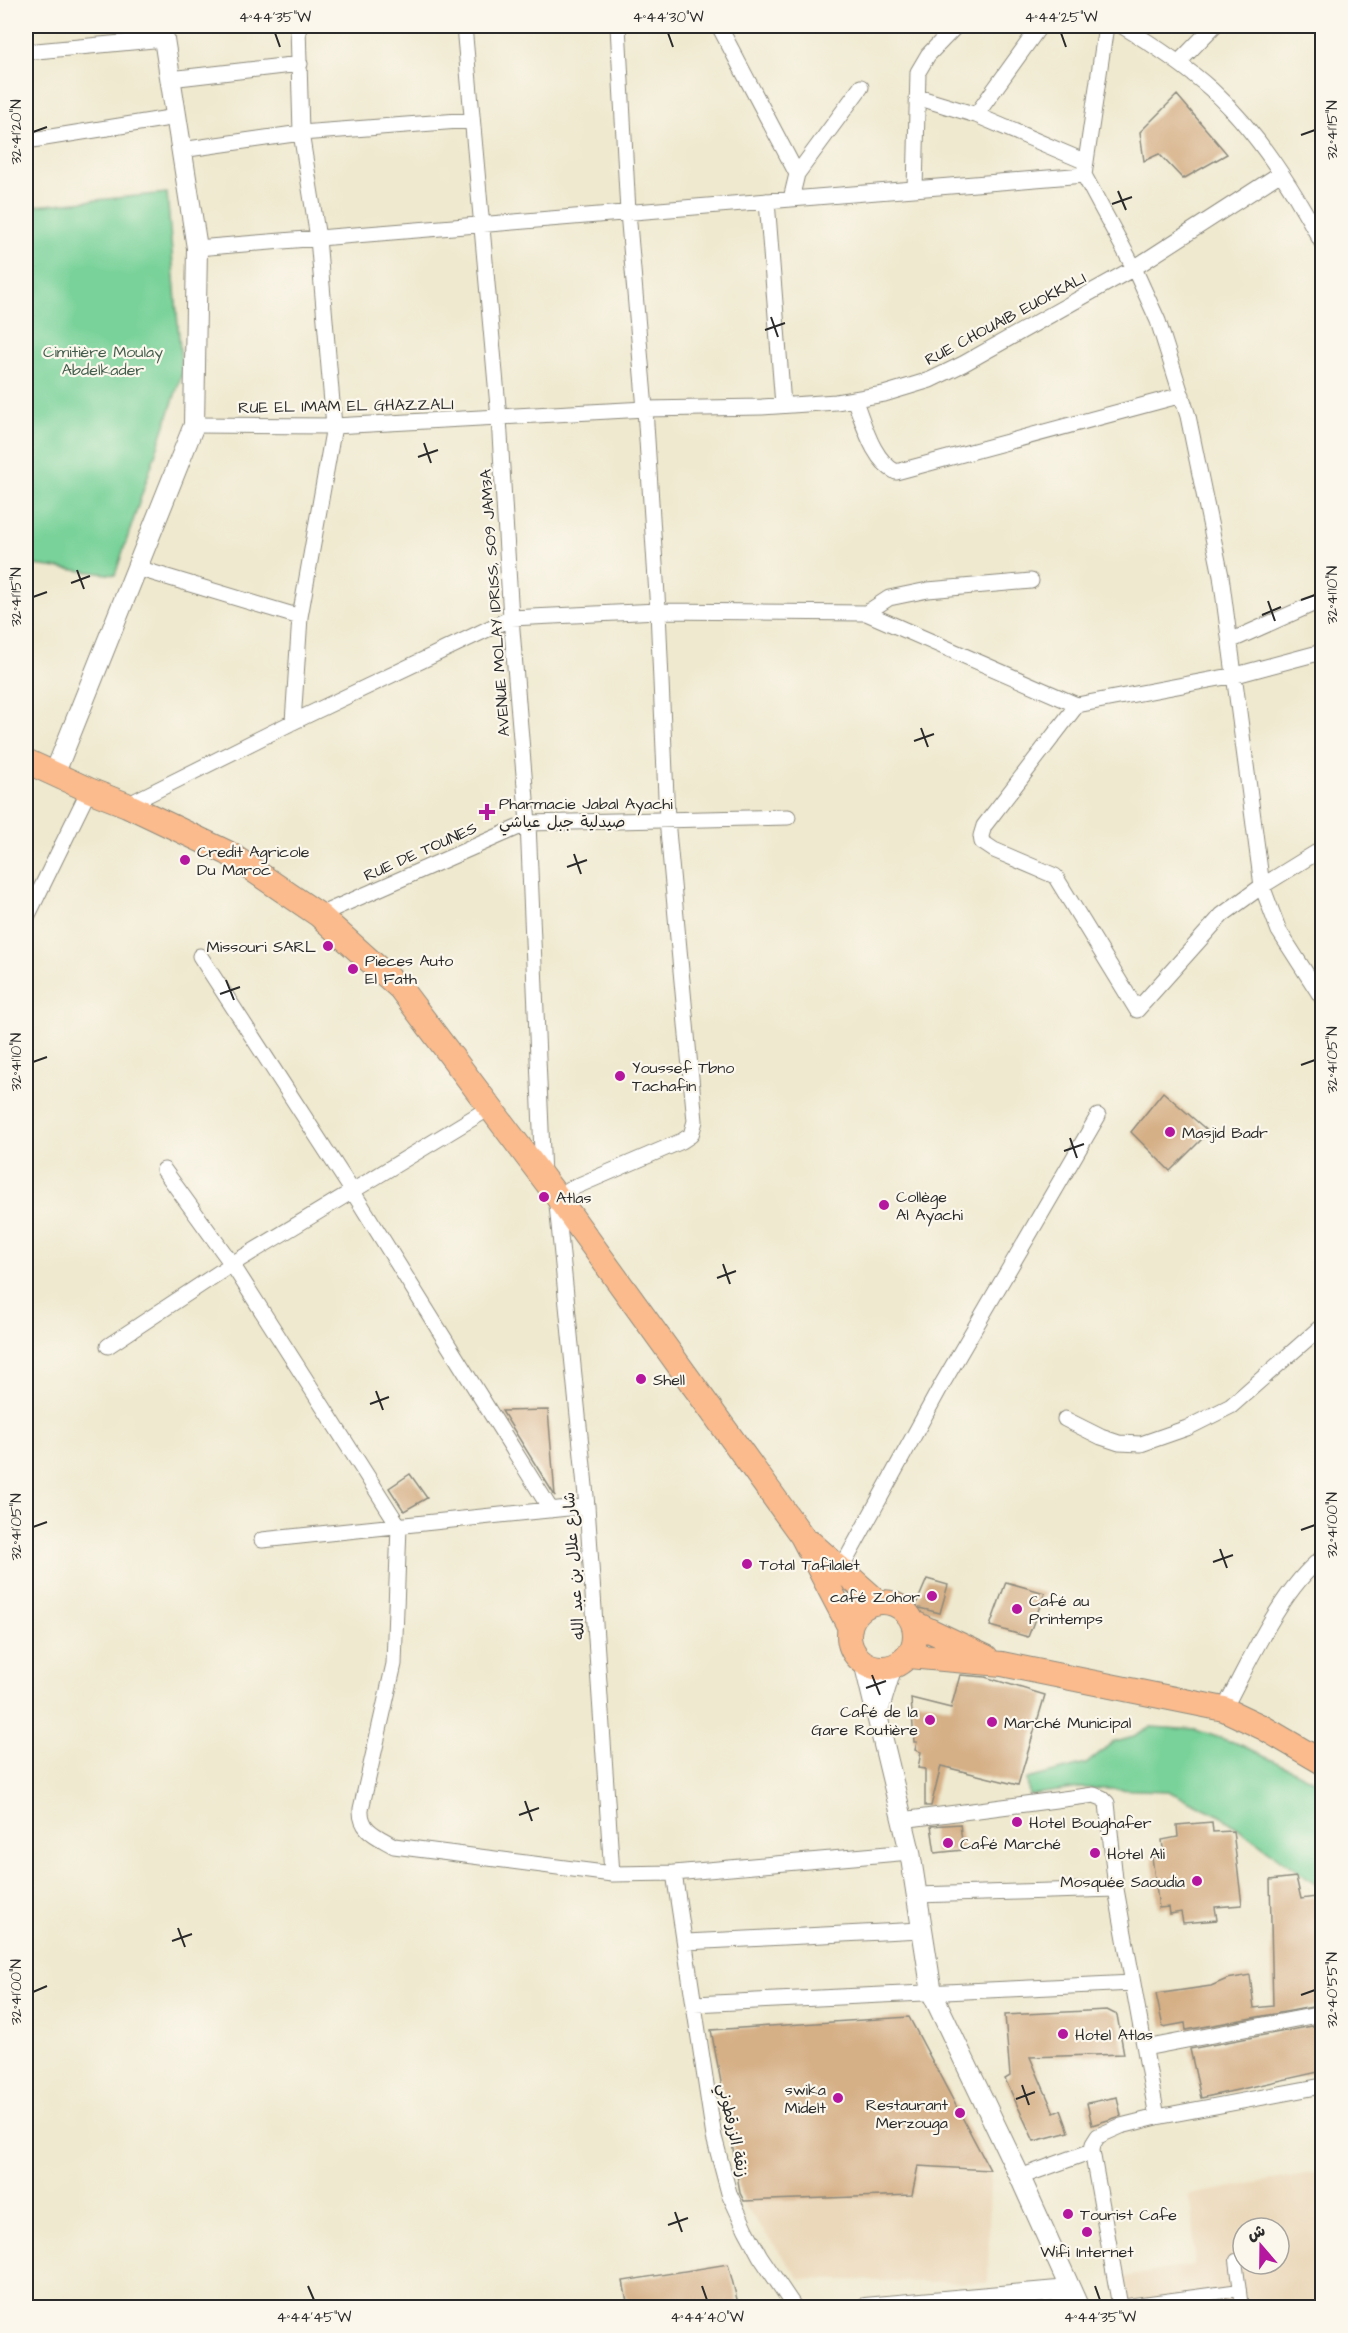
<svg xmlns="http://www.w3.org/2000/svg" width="1348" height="2333" font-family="'Architects Daughter','Playpen Sans Arabic',sans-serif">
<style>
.built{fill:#ebd8ba;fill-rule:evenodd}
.green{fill:#78d299;stroke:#527e62;stroke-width:1.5}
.building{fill:#d5af85}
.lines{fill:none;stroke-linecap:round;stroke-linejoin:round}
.pedestrian-casing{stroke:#8d8a7d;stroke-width:14}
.minor-casing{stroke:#8d8a7d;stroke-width:17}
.tertiary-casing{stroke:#8d8a7d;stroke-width:22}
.primary-casing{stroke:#8d8a7d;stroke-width:26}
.pedestrian{stroke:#fff;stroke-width:12}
.minor{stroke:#fff;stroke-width:15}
.tertiary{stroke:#fff;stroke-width:20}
.primary{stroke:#fbbb8c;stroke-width:24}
.ticks{fill:none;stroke:#2b2b2b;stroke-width:2}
.poi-dot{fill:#b5179e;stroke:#fbf7ec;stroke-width:2}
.labels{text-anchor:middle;stroke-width:4.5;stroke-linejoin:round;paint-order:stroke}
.street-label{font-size:16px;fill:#2b2b2b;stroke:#fbf7ec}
.park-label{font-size:16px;fill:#425d4c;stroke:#fbf7ec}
.poi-label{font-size:16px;fill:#2b2b2b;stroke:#fbf7ec;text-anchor:start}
.neatline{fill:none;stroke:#2b2b2b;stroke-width:2}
.ticks-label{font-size:15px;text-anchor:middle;fill:#2b2b2b}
</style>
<rect width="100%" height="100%" fill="#fbf7ec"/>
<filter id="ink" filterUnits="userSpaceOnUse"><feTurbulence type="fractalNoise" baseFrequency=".0167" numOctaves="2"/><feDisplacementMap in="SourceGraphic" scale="12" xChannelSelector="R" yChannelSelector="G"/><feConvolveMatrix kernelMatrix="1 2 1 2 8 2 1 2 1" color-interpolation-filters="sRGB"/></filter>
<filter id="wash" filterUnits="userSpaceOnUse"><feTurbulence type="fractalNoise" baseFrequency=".008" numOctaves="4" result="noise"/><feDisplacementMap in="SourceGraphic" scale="24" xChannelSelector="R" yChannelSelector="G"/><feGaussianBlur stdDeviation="1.35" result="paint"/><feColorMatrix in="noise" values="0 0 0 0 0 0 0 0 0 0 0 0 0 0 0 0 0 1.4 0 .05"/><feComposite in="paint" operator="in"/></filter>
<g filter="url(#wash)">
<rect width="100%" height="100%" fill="#efe9cf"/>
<path class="built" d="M918,2166L990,2170L988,2283L800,2279L741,2201L912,2195Z
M1322,2171V2307H1130L1125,2277L1194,2265L1193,2213L1189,2195ZM1243,2228H1279V2264H1243Z"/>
<path class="green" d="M167,193L182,374L115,575L26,564V207Z
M1151,1727L1196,1730L1241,1745L1322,1785V1889L1221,1816L1168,1791L1080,1788L1029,1795L1027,1779L1086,1764L1112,1743L1134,1737Z"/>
<g id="blocks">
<path class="building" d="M1177,95L1227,154L1183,179L1159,154L1144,161L1140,132Z
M1163,1092L1209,1132L1170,1171L1131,1132Z
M548,1410L555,1496L502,1411Z
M410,1474L427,1498L404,1511L389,1488Z
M927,1579L948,1585L940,1613L915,1607Z
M1006,1582L1045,1593L1028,1637L990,1626Z
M960,1675L985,1677L1045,1695L1018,1785L941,1766L931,1806H925V1769L918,1768L921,1752L915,1750L917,1742H914L911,1698L951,1708Z
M1212,1822L1213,1832L1233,1831L1242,1905L1215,1907L1217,1920L1183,1923L1181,1912L1170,1914L1169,1907L1159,1908L1152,1857H1164L1162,1840L1178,1837L1177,1825Z
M960,1824L963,1850L935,1853L931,1826Z
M1296,1877L1301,1899L1323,1896V2005L1186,2030L1185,2023L1163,2027L1156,1994L1211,1986L1227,1979L1250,1975L1254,2008L1273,2006L1270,1880Z
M1107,2010L1117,2015L1124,2054L1030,2057L1054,2113L1061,2110L1069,2132L1034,2141L1005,2079L1010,2076L1005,2015Z
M909,2017L990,2170L918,2166L912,2195L744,2201L740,2193L729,2124L711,2030Z
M1323,2024V2071L1201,2098L1190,2049Z
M1117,2097L1121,2116L1092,2125L1087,2103Z
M728,2264L739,2307H628L623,2281Z"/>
</g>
</g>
<g filter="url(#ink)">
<use href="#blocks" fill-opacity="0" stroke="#8d8a7d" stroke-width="1.5"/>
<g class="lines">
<defs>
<path id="pedestrian" d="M1236,2260L1242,2308
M1120,2306L1240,2290"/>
<path id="minor" d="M464,26L499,418L511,618L528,823L543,1176
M618,26L628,212L645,409L658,611L667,820L695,1121L691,1135L682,1141L556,1195L587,1506L612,1874L674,1873L910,1852
M719,26L797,174
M1106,26L1084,175L1134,268L1158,321L1188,416L1221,576L1262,886L1279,931L1322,998
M1122,26C1154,45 1184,65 1212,90C1258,132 1293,188 1322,243
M26,52L164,39
M1179,62L1214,26
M170,79L300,64
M917,97L976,115L1086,162
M976,115L1040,26
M26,141L176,117
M181,150L301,133L472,120
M915,189L918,72L928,55L956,26
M791,199L797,174L861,87
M767,201L783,405
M197,248L1084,175
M854,399C864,423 872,460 896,472L1182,395
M194,425L334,426L645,409L762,407L836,402L884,394L930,380L963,364L1134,268L1281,173
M137,568L300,617
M866,613L889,598L928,590L1031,581
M1230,641L1322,600
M1077,705L984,826L981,836L982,842L994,850L1055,876L1137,1010L1222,915L1262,886L1322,849
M293,722L300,617L334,426L318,238L301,133L298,26
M127,805L293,722L511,618L658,611L866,613L1077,705L1236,675L1322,652
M319,915L528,823L788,817
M26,919L89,790
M200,956L353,1192L551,1510
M491,1107L232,1264L399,1526L394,1664L361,1809C360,1831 377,1836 394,1846L612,1874
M108,1346L232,1264L164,1170
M1065,1419L1101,1437L1119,1443L1141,1444L1187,1428L1231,1406L1322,1326
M262,1540L587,1506
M841,1569L941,1386L1098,1116
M1224,1709C1248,1664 1282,1588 1322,1558
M902,1820L1094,1795L1102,1798L1107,1803L1116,1889L1157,2117
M674,1873L714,2137L729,2193L746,2230L760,2256L795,2308
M916,1895L1116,1889
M686,1942L921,1930
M694,2004L1133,1983
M1145,2048L1322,2014
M1020,2177L1092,2151
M1118,2308L1120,2306L1092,2151L1093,2144L1098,2136L1121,2126L1157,2117L1322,2086"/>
<path id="tertiary" d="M54,775L194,425L197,248L162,26
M864,1662L910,1852L932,1993L1020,2177L1079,2308
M877,1715L892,1666
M865,2308L1069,2290"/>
<path id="primary" d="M26,761L89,790L127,805L228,853L319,915L400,988L556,1195L802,1536L850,1628
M811,1543L878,1602
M849 1635a33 33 0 1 1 66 0a33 33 0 1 1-66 0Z
M914,1623L986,1657
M908,1656L1002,1664L1224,1709L1264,1728L1322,1762"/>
</defs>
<use href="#pedestrian" class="pedestrian-casing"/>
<use href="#minor" class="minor-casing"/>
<use href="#tertiary" class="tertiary-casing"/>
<use href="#primary" class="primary-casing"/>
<use href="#pedestrian" class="pedestrian"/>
<use href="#minor" class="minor"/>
<use href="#tertiary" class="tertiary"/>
<use href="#primary" class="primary"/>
</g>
</g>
<path class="ticks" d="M275,33L280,47M668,33L673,47M1061,33L1066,47M33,132L47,127M1301,135L1315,130M1118,191L1126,210M1112,204L1132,197M771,317L778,337M765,330L785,323M424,443L431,463M418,457L438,450M77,570L84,589M71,583L90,576M33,597L47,592M1301,600L1315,595M1268,601L1275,621M1262,615L1281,607M921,728L928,747M914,741L934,734M574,854L581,874M567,867L587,860M226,980L234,1000M220,994L240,987M33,1062L47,1057M1301,1065L1315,1060M1070,1138L1077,1158M1064,1151L1084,1144M723,1264L730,1284M717,1278L736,1271M376,1391L383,1410M370,1404L389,1397M33,1527L47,1522M1301,1530L1315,1525M1220,1549L1227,1568M1213,1562L1233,1555M872,1675L880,1695M866,1688L886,1681M525,1801L532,1821M519,1815L539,1808M178,1928L185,1947M172,1941L192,1934M33,1992L47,1986M1301,1995L1315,1990M1022,2085L1029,2105M1016,2099L1035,2092M675,2212L682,2232M668,2225L688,2218M308,2286L314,2300M702,2286L707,2300M1095,2286L1100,2300"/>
<g class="poi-dot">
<path d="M484 803h6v6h6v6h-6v6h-6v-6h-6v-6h6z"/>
<circle cx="185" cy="860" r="6"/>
<circle cx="328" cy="946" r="6"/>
<circle cx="353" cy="969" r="6"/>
<circle cx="620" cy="1076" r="6"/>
<circle cx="1170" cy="1132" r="6"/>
<circle cx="544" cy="1197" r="6"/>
<circle cx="884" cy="1205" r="6"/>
<circle cx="641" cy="1379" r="6"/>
<circle cx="747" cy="1564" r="6"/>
<circle cx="932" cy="1596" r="6"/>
<circle cx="1017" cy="1609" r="6"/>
<circle cx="930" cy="1720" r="6"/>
<circle cx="992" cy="1722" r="6"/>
<circle cx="1017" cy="1822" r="6"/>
<circle cx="948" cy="1843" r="6"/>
<circle cx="1095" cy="1853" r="6"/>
<circle cx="1197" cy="1881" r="6"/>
<circle cx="1063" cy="2034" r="6"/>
<circle cx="838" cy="2098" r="6"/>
<circle cx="960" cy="2113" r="6"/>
<circle cx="1068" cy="2214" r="6"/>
<circle cx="1087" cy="2232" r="6"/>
</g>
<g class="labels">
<g class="street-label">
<text transform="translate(1005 318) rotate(-28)" y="6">RUE CHOUAIB EUOKKALI</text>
<text transform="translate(346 405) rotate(-1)" y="6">RUE EL IMAM EL GHAZZALI</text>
<text transform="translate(494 603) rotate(-94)" y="6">AVENUE MOLAY IDRISS, SO9 JAM3A</text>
<text transform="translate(420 851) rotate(-24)" y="6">RUE DE TOUNES</text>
<text transform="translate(573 1566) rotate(-94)" y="6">شارع علال بن عبد الله</text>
<text transform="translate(734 2130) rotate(78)" y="6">زنقة الزرقطوني</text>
</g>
<g class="park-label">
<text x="103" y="357">Cimitière Moulay<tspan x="103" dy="18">Abdelkader</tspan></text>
</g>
<g class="poi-label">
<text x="499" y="809">Pharmacie Jabal Ayachi<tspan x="499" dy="18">صيدلية جبل عياشي</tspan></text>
<text x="197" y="857">Credit Agricole<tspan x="197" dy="18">Du Maroc</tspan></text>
<text x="316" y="952" text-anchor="end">Missouri SARL</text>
<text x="365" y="966">Pieces Auto<tspan x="365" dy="18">El Fath</tspan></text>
<text x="632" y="1073">Youssef Tbno<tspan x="632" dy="18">Tachafin</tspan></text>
<text x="1182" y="1138">Masjid Badr</text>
<text x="896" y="1202">Collège<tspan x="896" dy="18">Al Ayachi</tspan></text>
<text x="556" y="1203">Atlas</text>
<text x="653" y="1385">Shell</text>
<text x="759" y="1570">Total Tafilalet</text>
<text x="920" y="1602" text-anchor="end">café Zohor</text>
<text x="1029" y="1606">Café au<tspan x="1029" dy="18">Printemps</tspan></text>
<text x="918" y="1717" text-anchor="end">Café de la<tspan x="918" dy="18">Gare Routière</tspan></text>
<text x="1004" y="1728">Marché Municipal</text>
<text x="1029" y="1828">Hotel Boughafer</text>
<text x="960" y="1849">Café Marché</text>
<text x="1107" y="1859">Hotel Ali</text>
<text x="1185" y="1887" text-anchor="end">Mosquée Saoudia</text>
<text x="1075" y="2040">Hotel Atlas</text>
<text x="826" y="2095" text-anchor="end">swika<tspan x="826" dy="18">Midelt</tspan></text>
<text x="948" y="2110" text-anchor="end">Restaurant<tspan x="948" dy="18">Merzouga</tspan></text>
<text x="1080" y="2220">Tourist Cafe</text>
<text x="1087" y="2257" text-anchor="middle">Wifi Internet</text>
</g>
</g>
<rect width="1348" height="2333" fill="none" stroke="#fbf7ec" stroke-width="66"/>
<g transform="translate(1261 2246) rotate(340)"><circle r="28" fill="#fbf7ec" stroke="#a8a59f" stroke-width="1.5"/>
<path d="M0-4.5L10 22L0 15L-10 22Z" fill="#b5179e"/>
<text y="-9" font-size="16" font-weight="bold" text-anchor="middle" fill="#2b2b2b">ش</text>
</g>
<rect x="33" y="33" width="1282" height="2267" class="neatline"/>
<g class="ticks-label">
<text x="275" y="22">4°44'35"W</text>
<text x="668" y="22">4°44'30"W</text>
<text x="1061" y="22">4°44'25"W</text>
<text transform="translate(1332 130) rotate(-90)" y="5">32°41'15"N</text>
<text transform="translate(16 132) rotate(-90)" y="5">32°41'20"N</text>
<text transform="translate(1332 595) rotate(-90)" y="5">32°41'10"N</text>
<text transform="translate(16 597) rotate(-90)" y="5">32°41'15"N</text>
<text transform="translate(1332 1060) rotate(-90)" y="5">32°41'05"N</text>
<text transform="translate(16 1062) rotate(-90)" y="5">32°41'10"N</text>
<text transform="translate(1332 1525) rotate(-90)" y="5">32°41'00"N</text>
<text transform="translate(16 1527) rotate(-90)" y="5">32°41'05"N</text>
<text transform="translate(1332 1990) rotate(-90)" y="5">32°40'55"N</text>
<text transform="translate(16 1992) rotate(-90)" y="5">32°41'00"N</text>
<text x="314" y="2322">4°44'45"W</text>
<text x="707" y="2322">4°44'40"W</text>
<text x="1100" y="2322">4°44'35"W</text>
</g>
</svg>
